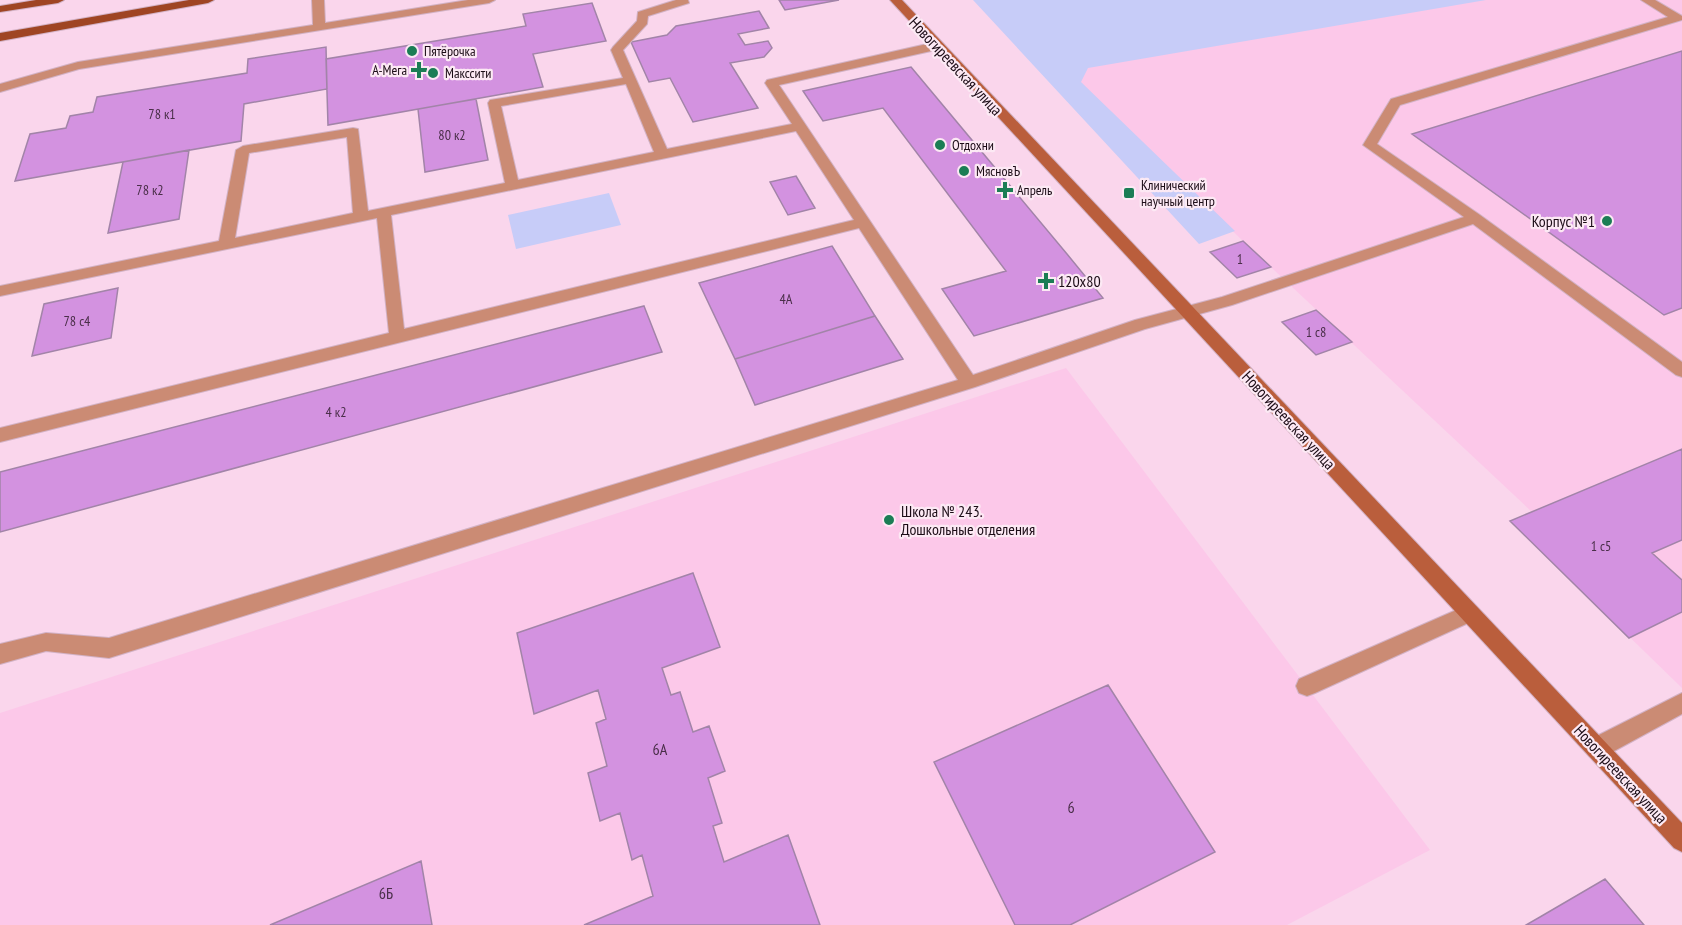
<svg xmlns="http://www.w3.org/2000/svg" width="1682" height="925" font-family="'PT Sans Narrow',sans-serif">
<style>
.built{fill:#fcc8e9}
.green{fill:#c7ccf8}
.building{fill:#d392e0;stroke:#a284a8;stroke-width:1.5}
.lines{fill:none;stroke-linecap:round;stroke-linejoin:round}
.service-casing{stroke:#d2b2c5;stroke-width:2}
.secondary-casing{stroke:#d2b2c5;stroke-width:2}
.primary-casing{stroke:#d2b2c5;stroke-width:2}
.service{fill:#cb8b74;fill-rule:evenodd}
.secondary{fill:#ba5e3c;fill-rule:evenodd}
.primary{fill:#9f4523;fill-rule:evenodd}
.poi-dot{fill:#1b7d55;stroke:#fce9f4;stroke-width:2}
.labels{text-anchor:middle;stroke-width:4.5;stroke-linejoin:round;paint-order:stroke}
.far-poi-label{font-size:14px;fill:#1b0c16;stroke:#fce9f4;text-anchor:start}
.number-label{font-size:14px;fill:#492e48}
.street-label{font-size:16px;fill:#1b0c16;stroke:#fce9f4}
.poi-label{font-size:16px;fill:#1b0c16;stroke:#fce9f4;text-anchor:start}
.near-number-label{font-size:16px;fill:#492e48}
</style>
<rect width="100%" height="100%" fill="#fad6ec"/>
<path class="built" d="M994,0H1682V688L1510,521L1532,512L1243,241Z
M1066,368L1430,850L1287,925H0V713Z"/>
<path class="green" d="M973,0H1486L1088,68L1081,82L1235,231L1199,244Z
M609,193L621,225L516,249L508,215Z"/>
<path class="building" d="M779,0H839L785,10Z
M592,3L606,41L533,54L543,87L328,125L326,59L526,26L523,14Z
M759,11L769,28L738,34L745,45L768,41L772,48L764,57L730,63L758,108L693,122L670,78L649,82L631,42L667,35L676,26Z
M326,47L327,89L244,104L241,141L15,181L30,134L66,128L70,116L93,112L97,97L247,73L248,59Z
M1682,51V308L1664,315L1412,134Z
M911,67L1067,254L1103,298L974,336L942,289L1006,271L883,108L823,121L803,91Z
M476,99L488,160L425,172L418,109Z
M189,150L179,219L108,233L123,162Z
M796,176L815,208L788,215L770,182Z
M1243,241L1271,267L1237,278L1210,252Z
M832,246L875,316L735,359L699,283Z
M118,288L111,338L32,356L44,304Z
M644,306L662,352L0,532V472Z
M1316,310L1352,342L1316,355L1282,322Z
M875,316L903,359L755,405L735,359Z
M1682,449V540L1652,553L1682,580V612L1629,638L1510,521Z
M693,573L720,647L662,668L671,695L680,692L693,732L709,726L725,771L708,778L722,823L713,826L724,862L788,835L820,925H584L653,896L642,855L632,860L620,813L600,821L588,773L607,766L596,723L606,719L598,690L534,714L517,633Z
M1108,685L1215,852L1070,925H1015L934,762Z
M421,861L432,925H270Z
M1605,879L1644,925H1526L1540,917Z"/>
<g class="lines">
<defs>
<path id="service" d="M312,0H324L325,23L468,0H495L489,3L79,69L0,92V84L78,62L313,25Z
M676,0H688L689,3L648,16L647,24L623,50L667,149L792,124L765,83L767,80L936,42L940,43V49L779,85L973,375L1135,320L1222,297L1464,217L1363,145L1391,99L1668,17L1641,0H1655L1682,16V20L1400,105L1377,144L1480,215L1682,362V377L1676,375L1473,224L1232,305L1145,329L975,387L109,658L46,651L0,664V644L46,633L109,638L958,380L859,228L0,442V428L389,333L377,218L0,296V286L219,241L236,150L243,146L353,128L358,129L368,211L505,183L488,103L490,100L623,78L611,50L613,47L637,21L638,12ZM626,84L654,152L518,180L501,106ZM796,131L854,220L404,329L391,215ZM347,137L353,213L235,238L249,153Z
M1470,604L1477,607L1480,613L1477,619L1315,693L1307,696L1299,693L1296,686L1299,679Z
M1682,693V714L1605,756L1597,759L1589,756L1586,748L1589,740Z"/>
<path id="secondary" d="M890,0H902L1682,823V852L1674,848Z"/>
<path id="primary" d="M36,0H64L58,3L0,12V6Z
M189,0H214L208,3L0,41V33Z"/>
</defs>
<use href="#service" class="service-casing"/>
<use href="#secondary" class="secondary-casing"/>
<use href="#primary" class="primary-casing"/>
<use href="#service" class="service"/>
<use href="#secondary" class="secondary"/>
<use href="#primary" class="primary"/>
</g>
<g class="poi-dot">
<circle cx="412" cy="51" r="6"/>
<path d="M416 61h6v6h6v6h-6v6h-6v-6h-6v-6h6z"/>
<circle cx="433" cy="73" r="6"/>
<circle cx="940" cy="145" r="6"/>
<circle cx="964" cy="171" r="6"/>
<path d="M1002 181h6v6h6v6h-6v6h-6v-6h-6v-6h6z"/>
<rect x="1123" y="187" width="12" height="12" rx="3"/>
<circle cx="1607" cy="221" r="6"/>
<path d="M1043 272h6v6h6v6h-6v6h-6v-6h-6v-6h6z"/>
<circle cx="889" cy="520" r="6"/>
</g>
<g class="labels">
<g class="far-poi-label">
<text x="424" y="56">Пятёрочка</text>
<text x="407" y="75" text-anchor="end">А-Мега</text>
<text x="445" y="78">Макссити</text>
<text x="952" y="150">Отдохни</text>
<text x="976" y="176">МясновЪ</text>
<text x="1141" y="190">Клинический<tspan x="1141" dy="16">научный центр</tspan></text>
<text x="1017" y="195">Апрель</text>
</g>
<g class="number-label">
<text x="162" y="119">78 к1</text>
<text x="452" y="140">80 к2</text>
<text x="150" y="195">78 к2</text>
<text x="1240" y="264">1</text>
<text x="786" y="304">4А</text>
<text x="77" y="326">78 с4</text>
<text x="1316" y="337">1 c8</text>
<text x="336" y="417">4 к2</text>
<text x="1601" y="551">1 с5</text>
</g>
<g class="street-label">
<text transform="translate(956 66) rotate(47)" y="6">Новогиреевская улица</text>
<text transform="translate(1289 420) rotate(47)" y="6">Новогиреевская улица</text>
<text transform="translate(1621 774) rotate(47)" y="6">Новогиреевская улица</text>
</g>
<g class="poi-label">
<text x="1595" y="227" text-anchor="end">Корпус №1</text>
<text x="1058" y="287">120x80</text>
<text x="901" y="517">Школа № 243.<tspan x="901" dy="18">Дошкольные отделения</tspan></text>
</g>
<g class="near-number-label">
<text x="660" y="755">6А</text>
<text x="1071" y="813">6</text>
<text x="386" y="899">6Б</text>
</g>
</g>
</svg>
